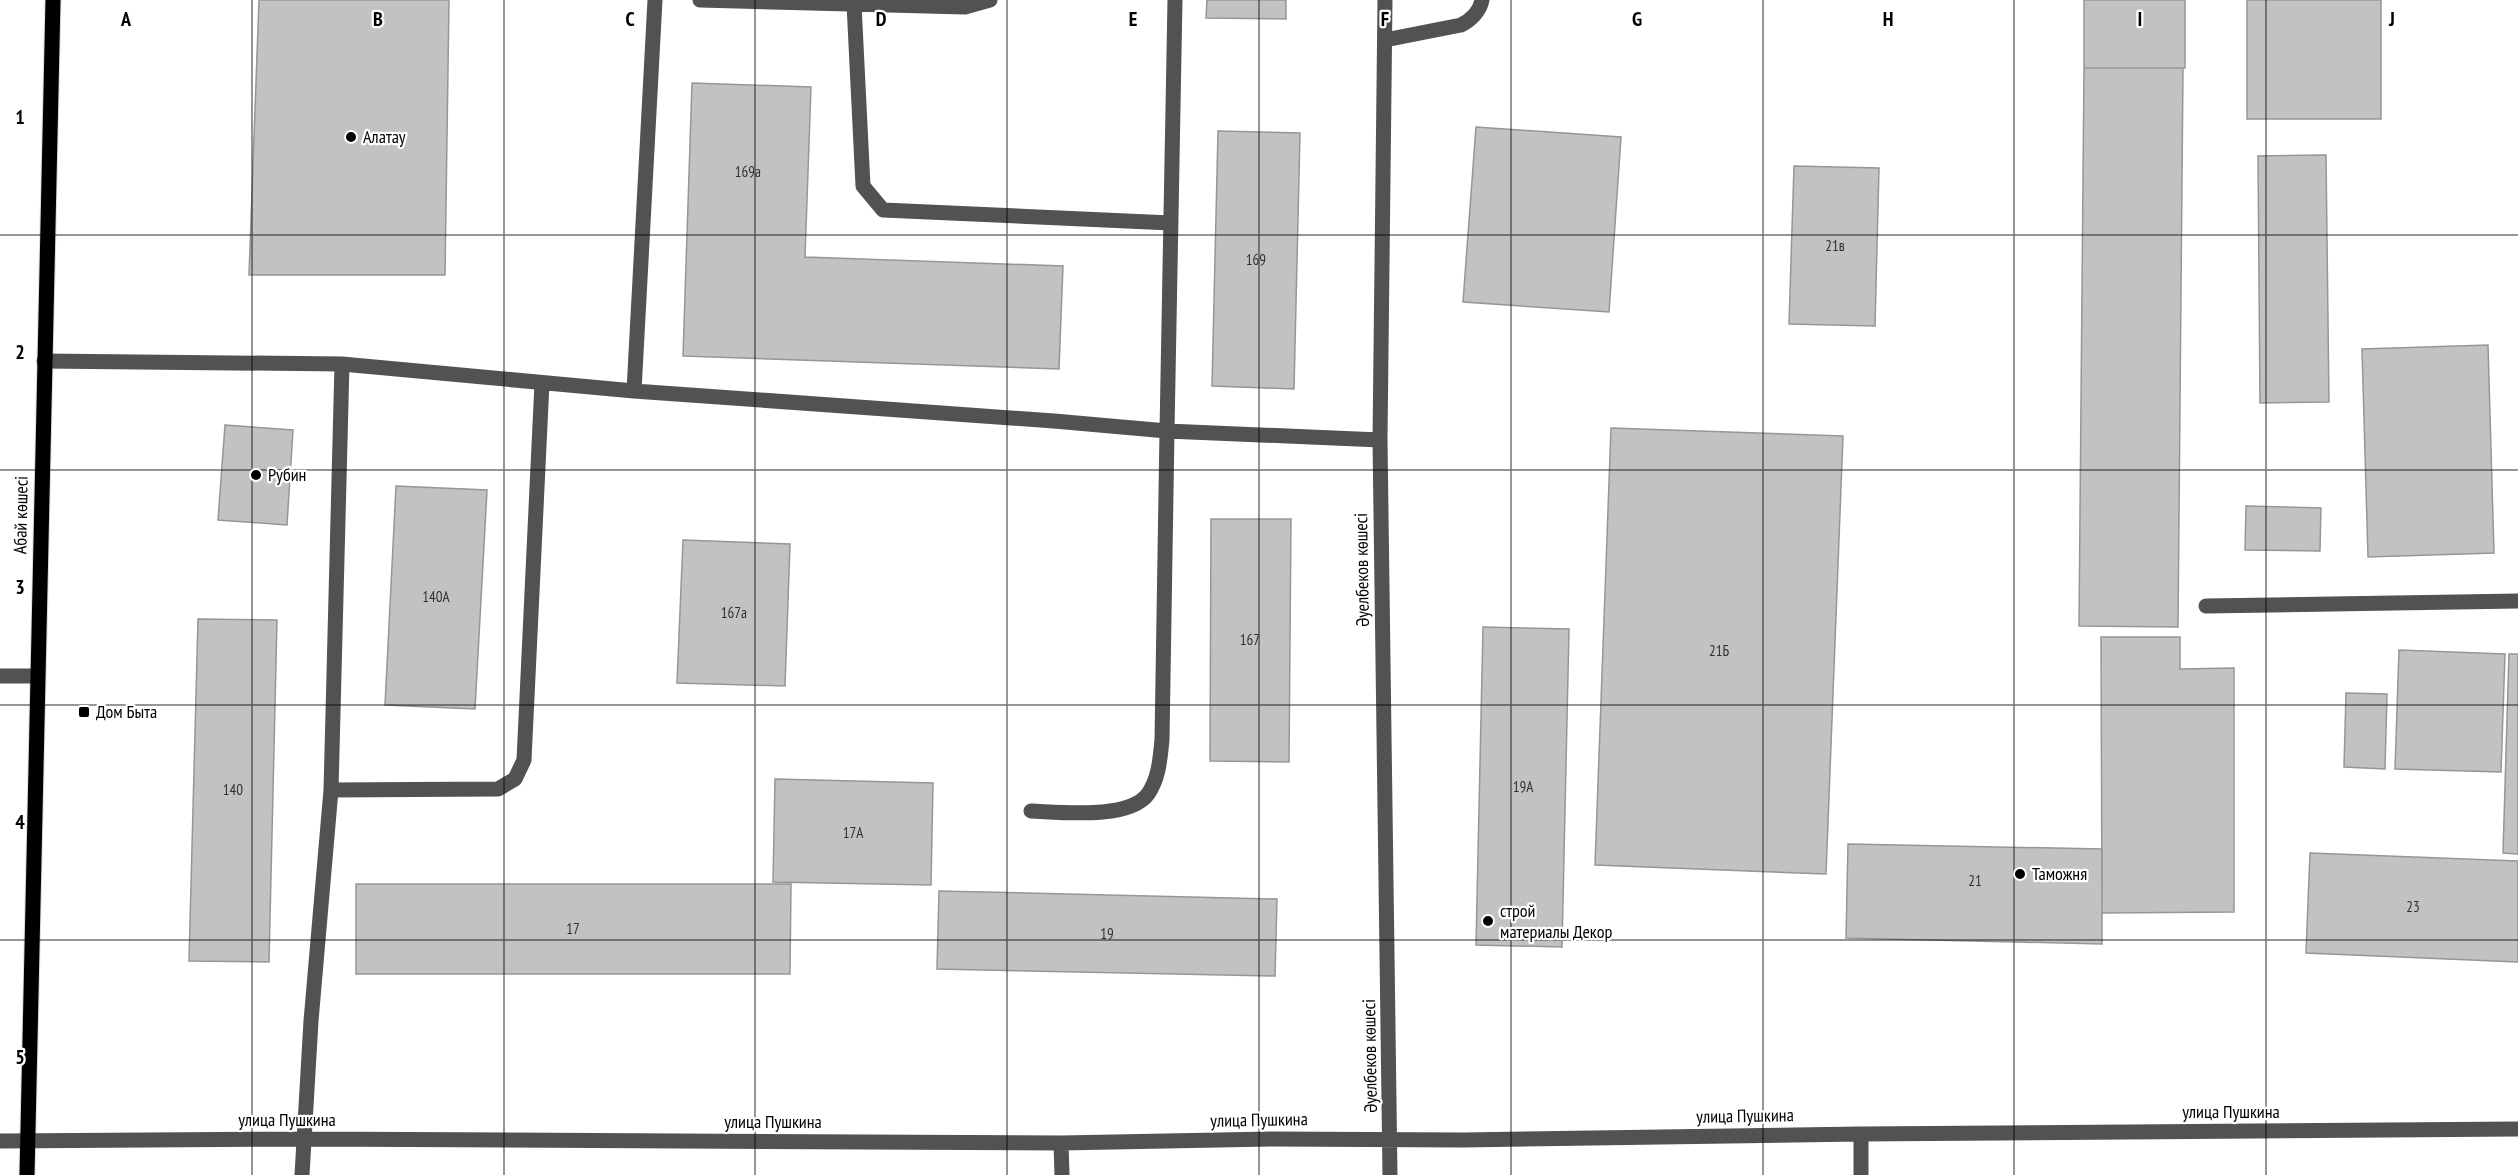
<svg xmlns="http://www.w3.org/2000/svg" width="2518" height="1175" font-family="'PT Sans Narrow',sans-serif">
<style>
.building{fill:#c2c2c2;stroke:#969696;stroke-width:1.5}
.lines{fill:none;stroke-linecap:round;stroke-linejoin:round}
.major-casing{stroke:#dbdbdb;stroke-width:17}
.minor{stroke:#525252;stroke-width:15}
.major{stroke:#000;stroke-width:15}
.grid{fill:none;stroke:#000;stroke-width:1.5;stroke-opacity:0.55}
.poi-dot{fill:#000;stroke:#fff;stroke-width:2}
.labels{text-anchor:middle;stroke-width:4.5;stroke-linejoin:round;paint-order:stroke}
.number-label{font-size:15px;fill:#303030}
.poi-label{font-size:18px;fill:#000;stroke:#fff;text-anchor:start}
.street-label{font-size:18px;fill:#000;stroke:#fff}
.grid-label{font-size:20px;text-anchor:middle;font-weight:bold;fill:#000;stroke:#fff;stroke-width:4.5;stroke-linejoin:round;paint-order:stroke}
</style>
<rect width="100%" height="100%" fill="#fff"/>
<path class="building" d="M259,0H449L445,275H249Z
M1207,0H1286V19L1206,18Z
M2084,0H2185V68H2084Z
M2247,0H2381V119H2247Z
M2084,68H2183L2178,627L2079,626Z
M692,83L811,87L805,257L1063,266L1059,369L683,356Z
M1476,127L1621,137L1609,312L1463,302Z
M1218,131L1300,133L1294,389L1212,386Z
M2326,155L2329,402L2260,403L2258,156Z
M1794,166L1879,168L1875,326L1789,324Z
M2488,345L2494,553L2368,557L2362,349Z
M225,425L293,430L287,525L218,520Z
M1611,428L1843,436L1826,874L1595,865Z
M396,486L487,490L475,709L385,705Z
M2246,506L2321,508L2320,551L2245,550Z
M1211,519H1291L1289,762L1210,761Z
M683,540L790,544L785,686L677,683Z
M198,619L277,620L269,962L189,961Z
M1483,627L1569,629L1562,947L1476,945Z
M2101,637H2180V669L2234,668V912L2102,913Z
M2399,650L2505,654L2501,772L2395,769Z
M2509,654H2518V854L2503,853Z
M2346,693L2387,694L2385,769L2344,767Z
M775,779L933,783L931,885L773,882Z
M1848,844L2102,849V944L1846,938Z
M2310,853L2518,861V962L2306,953Z
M356,884H791L790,974H356Z
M939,891L1277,899L1275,976L937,969Z"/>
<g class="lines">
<defs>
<path id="major" d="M27,1175L53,0"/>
</defs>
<use href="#major" class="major-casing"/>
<path class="minor" d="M700,0L965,7L990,0
M1175,0L1167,431L1380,440
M1385,0L1380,440L1390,1175
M854,4L863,186L883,210L1171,223
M1385,40L1461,25C1471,20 1480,11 1482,0
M44,361L342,364L634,391L1054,421L1167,431L1162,740C1160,759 1159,778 1148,794C1129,820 1060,812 1031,811
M634,391L655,0
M2206,606L2518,601
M0,676H37
M331,790L498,789L515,779L524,760L542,383
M0,1141L304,1139L1061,1143L1271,1139L1463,1140L1861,1134L2518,1129
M1061,1143L1062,1175
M302,1175L311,1021L331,790L342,364
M1861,1175V1134"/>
<use href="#major" class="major"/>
</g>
<path class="grid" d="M252,0V1175M504,0V1175M755,0V1175M1007,0V1175M1259,0V1175M1511,0V1175M1763,0V1175M2014,0V1175M2266,0V1175M0,235H2518M0,470H2518M0,705H2518M0,940H2518"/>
<g class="poi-dot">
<circle cx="351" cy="137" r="6"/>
<circle cx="256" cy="475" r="6"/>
<rect x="78" y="706" width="12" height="12" rx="3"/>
<circle cx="2020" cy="874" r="6"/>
<circle cx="1488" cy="921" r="6"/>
</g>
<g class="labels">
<g class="number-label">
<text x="748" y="177">169а</text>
<text x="1835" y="251">21в</text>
<text x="1256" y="265">169</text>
<text x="436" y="602">140А</text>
<text x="734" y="618">167а</text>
<text x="1250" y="645">167</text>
<text x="1719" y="656">21Б</text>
<text x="1523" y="792">19А</text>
<text x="233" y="795">140</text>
<text x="853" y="838">17А</text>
<text x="1975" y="886">21</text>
<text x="2413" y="912">23</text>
<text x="573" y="934">17</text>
<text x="1107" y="939">19</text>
</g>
<g class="poi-label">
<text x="363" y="143">Алатау</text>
<text x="268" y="481">Рубин</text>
<text x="96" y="718">Дом Быта</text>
<text x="2032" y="880">Таможня</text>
<text x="1500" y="917">строй<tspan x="1500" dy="21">материалы Декор</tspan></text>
</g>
<g class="street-label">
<text transform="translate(21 515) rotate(-89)" y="6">Абай көшесі</text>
<text transform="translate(1362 570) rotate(-91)" y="6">Әуелбеков көшесі</text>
<text transform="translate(1370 1056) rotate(-91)" y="6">Әуелбеков көшесі</text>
<text x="2231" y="1118">улица Пушкина</text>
<text transform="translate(1745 1116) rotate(-1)" y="6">улица Пушкина</text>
<text x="287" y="1126">улица Пушкина</text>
<text transform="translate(1259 1120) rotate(-1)" y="6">улица Пушкина</text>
<text x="773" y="1128">улица Пушкина</text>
</g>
</g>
<g class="grid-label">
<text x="126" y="26">A</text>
<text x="378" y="26">B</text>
<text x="630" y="26">C</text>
<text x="881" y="26">D</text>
<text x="1133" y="26">E</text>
<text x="1385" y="26">F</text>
<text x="1637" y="26">G</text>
<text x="1888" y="26">H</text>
<text x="2140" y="26">I</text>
<text x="2392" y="26">J</text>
<text x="20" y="124">1</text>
<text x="20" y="359">2</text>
<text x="20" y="594">3</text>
<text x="20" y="829">4</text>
<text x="20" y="1064">5</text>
</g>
</svg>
